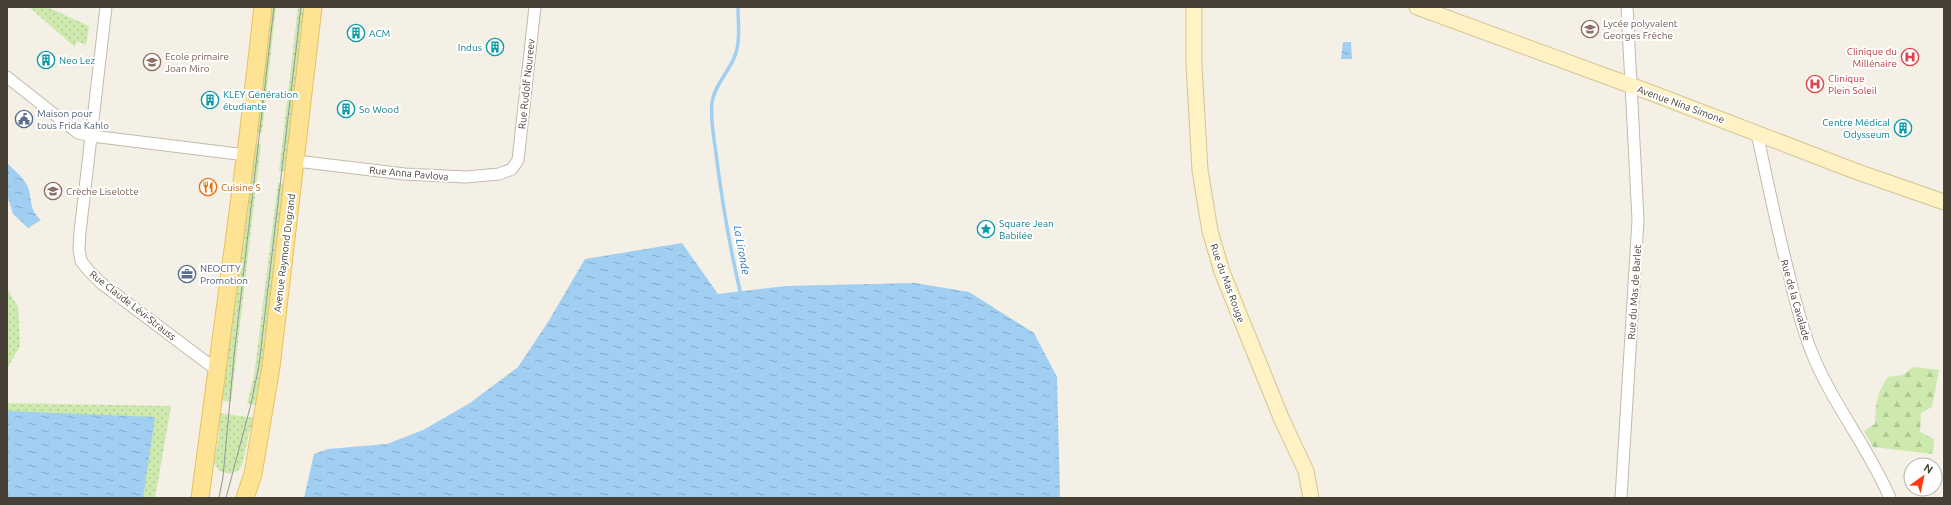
<svg xmlns="http://www.w3.org/2000/svg" width="1951" height="505" font-family="Ubuntu,sans-serif">
<style>
.grass{fill:url(#grass-dots)}
.forest{fill:url(#forest-firs)}
.water{fill:url(#water-ripples)}
.lines{fill:none;stroke-linecap:round;stroke-linejoin:round}
.stream{stroke:#a0cff2;stroke-width:3.5}
.street-casing{stroke:#c2bbab;stroke-width:13}
.secondary-casing{stroke:#d5c594;stroke-width:17}
.primary-casing{stroke:#e7c160;stroke-width:19}
.street{stroke:#fff;stroke-width:11}
.secondary{stroke:#fff2c5;stroke-width:15}
.primary{stroke:#ffe394;stroke-width:17}
.tram{stroke:#969696;stroke-width:1}
.labels{text-anchor:middle;stroke-width:4;stroke-linejoin:round;paint-order:stroke}
.education-label{font-size:10px;fill:#785e54;stroke:#fff;text-anchor:start}
.culture-label{font-size:10px;fill:#0d838f;stroke:#fff;text-anchor:start}
.health-label{font-size:10px;fill:#be3a42;stroke:#fff;text-anchor:end}
.street-label{font-size:10px;fill:#474035;stroke:#fff}
.service-label{font-size:10px;fill:#4e5e75;stroke:#fff;text-anchor:start}
.food-label{font-size:10px;fill:#c56008;stroke:#fff;text-anchor:start}
.water-label{font-size:11px;font-style:italic;fill:#2b78b6;stroke:#fff}
</style>
<defs>
<pattern id="grass-dots" width="8" height="8" patternUnits="userSpaceOnUse"><rect width="8" height="8" fill="#cde9ad"/><path d="M2 2h.1M6 6h.1" fill="none" stroke="#b1c995" stroke-width="1.8" stroke-linecap="round"/></pattern>
<pattern id="forest-firs" width="22" height="20" patternUnits="userSpaceOnUse"><rect width="22" height="20" fill="#cde9ad"/><path d="M5 1l3.5 6h-7zM16 11l3.5 6h-7z" fill="#b1c995"/></pattern>
<pattern id="water-ripples" width="26" height="14" patternUnits="userSpaceOnUse"><rect width="26" height="14" fill="#a0cff2"/><path d="M2 4q2-2 4 0t4 0M15 11q2-2 4 0t4 0" fill="none" stroke="#84a9c5"/></pattern>
</defs>
<rect width="100%" height="100%" fill="#f4f0e6"/>
<path class="grass" d="M29,7H47L89,26L86,45L77,41L75,47Z
M268,7H276L262,133L254,132Z
M298,7H306L287,172L279,171Z
M252,143L261,144L231,402L220,400Z
M278,183L286,184L258,405L247,404L254,376Z
M7,289L18,307L20,346L7,369Z
M7,403L171,406L155,498H7Z
M218,413L255,418L249,433L243,462L239,470L230,474L219,471L214,463L219,435Z"/>
<path class="forest" d="M1913,367L1939,370L1932,407L1921,413L1920,432L1934,439L1933,454L1873,447L1864,431L1875,424C1876,404 1876,394 1888,377L1903,375Z"/>
<path class="water" d="M1343,42H1351L1352,59H1341Z
M7,163C14,170 22,176 27,185C33,198 28,209 41,220L28,228L13,214L7,195Z
M682,243L718,294L786,286L915,283L969,292L1034,333L1057,377L1060,498H304L314,454L328,449L387,444L423,430L470,403L518,367L548,322L585,259Z
M7,411L155,417L143,498H7Z"/>
<g class="lines">
<path class="stream" d="M738,7C738,23 741,43 734,58C727,74 715,85 712,102C710,118 714,137 716,154C722,201 730,249 741,295"/>
<defs>
<path id="street" d="M106,7L80,232L79,249L81,261L89,271L101,283L218,371
M7,77L78,133L92,136L246,155
M1757,133C1767,180 1777,228 1789,275C1795,300 1801,324 1810,348C1830,401 1868,446 1890,498
M296,161L405,174L466,177L499,174L512,169L518,160L535,7
M1621,498L1638,220L1627,7"/>
<path id="secondary" d="M1194,7V65L1200,170L1210,231L1222,272L1282,420L1306,471L1311,498
M1417,7L1649,92L1855,171L1944,202"/>
<path id="primary" d="M200,498L248,137L263,7
M245,498L253,474L271,367L313,7"/>
</defs>
<use href="#street" class="street-casing"/>
<use href="#secondary" class="secondary-casing"/>
<use href="#primary" class="primary-casing"/>
<use href="#street" class="street"/>
<use href="#secondary" class="secondary"/>
<use href="#primary" class="primary"/>
<path class="tram" d="M219,498L223,477L234,356L274,7
M226,498L251,404L259,365L301,7"/>
</g>
<defs>
<symbol id="school-ring" viewBox="-11 -11 22 22"><circle r="9.5" fill="#fff" stroke="#8d6e63" stroke-width="1.5"/><path d="M0-5L7-2L0 1L-7-2ZM-4 1L0 2.5L4 1V4Q0 6-4 4Z" fill="#8d6e63"/></symbol>
<symbol id="building-ring" viewBox="-11 -11 22 22"><circle r="9.5" fill="#fff" stroke="#0f9aa8" stroke-width="1.5"/><path d="M-4-6H4V6H1V3H-1V6H-4ZM-2.5-4.3h1.7v1.8h-1.7ZM.8-4.3h1.7v1.8H.8ZM-2.5-1h1.7V.8h-1.7ZM.8-1h1.7V.8H.8Z" fill="#0f9aa8"/></symbol>
<symbol id="hospital-ring" viewBox="-11 -11 22 22"><circle r="9.5" fill="#fff" stroke="#e0444e" stroke-width="1.5"/><path d="M-5-5h3v3.5h4V-5h3V5h-3V1.5h-4V5h-3Z" fill="#e0444e"/></symbol>
<symbol id="civic-ring" viewBox="-11 -11 22 22"><circle r="9.5" fill="#fff" stroke="#5c6f8a" stroke-width="1.5"/><path d="M-.6-6.5H3V-4.5H.6V-3L4-1V1h2V6H-6V1h2V-1L-.6-3ZM-1.2 2.5V6h2.4V2.5Z" fill="#5c6f8a"/></symbol>
<symbol id="restaurant-ring" viewBox="-11 -11 22 22"><circle r="9.5" fill="#fff" stroke="#e8710a" stroke-width="1.5"/><path d="M-5-6h1v4h1v-4h1v4h1v-4h1v5L-1.5 .5V6h-2V.5L-5-1ZM5-6V6H3V1.5H1.5Q1.5-4 5-6Z" fill="#e8710a"/></symbol>
<symbol id="sight-ring" viewBox="-11 -11 22 22"><circle r="9.5" fill="#fff" stroke="#0f9aa8" stroke-width="1.5"/><path d="M0-6L1.8-2.2L6-1.7L2.9 1.2L3.7 5.4L0 3.3L-3.7 5.4L-2.9 1.2L-6-1.7L-1.8-2.2Z" fill="#0f9aa8"/></symbol>
<symbol id="office-ring" viewBox="-11 -11 22 22"><circle r="9.5" fill="#fff" stroke="#5c6f8a" stroke-width="1.5"/><path d="M-6-3h4V-5.5h4V-3h4V5H-6ZM-1-4.5V-3h2v-1.5ZM-6 0V1H6V0Z" fill="#5c6f8a"/></symbol>
</defs>
<g fill-rule="evenodd">
<use href="#school-ring" x="1580" y="19" width="20" height="20"/>
<use href="#building-ring" x="346" y="23" width="20" height="20"/>
<use href="#building-ring" x="485" y="37" width="20" height="20"/>
<use href="#hospital-ring" x="1900" y="47" width="20" height="20"/>
<use href="#building-ring" x="36" y="50" width="20" height="20"/>
<use href="#school-ring" x="142" y="52" width="20" height="20"/>
<use href="#hospital-ring" x="1805" y="74" width="20" height="20"/>
<use href="#building-ring" x="200" y="90" width="20" height="20"/>
<use href="#building-ring" x="336" y="99" width="20" height="20"/>
<use href="#civic-ring" x="14" y="109" width="20" height="20"/>
<use href="#building-ring" x="1893" y="118" width="20" height="20"/>
<use href="#restaurant-ring" x="198" y="177" width="20" height="20"/>
<use href="#school-ring" x="43" y="181" width="20" height="20"/>
<use href="#sight-ring" x="976" y="219" width="20" height="20"/>
<use href="#office-ring" x="177" y="264" width="20" height="20"/>
</g>
<g class="labels">
<g class="education-label">
<text x="1603" y="27">Lycée polyvalent<tspan x="1603" dy="12">Georges Frêche</tspan></text>
<text x="165" y="60">Ecole primaire<tspan x="165" dy="12">Joan Miro</tspan></text>
<text x="66" y="195">Crèche Liselotte</text>
</g>
<g class="culture-label">
<text x="369" y="37">ACM</text>
<text x="482" y="51" text-anchor="end">Indus</text>
<text x="59" y="64">Neo Lez</text>
<text x="223" y="98">KLEY Génération<tspan x="223" dy="12">étudiante</tspan></text>
<text x="359" y="113">So Wood</text>
<text x="1890" y="126" text-anchor="end">Centre Médical<tspan x="1890" dy="12">Odysseum</tspan></text>
<text x="999" y="227">Square Jean<tspan x="999" dy="12">Babilée</tspan></text>
</g>
<g class="health-label">
<text x="1897" y="55">Clinique du<tspan x="1897" dy="12">Millénaire</tspan></text>
<text x="1828" y="82" text-anchor="start">Clinique<tspan x="1828" dy="12">Plein Soleil</tspan></text>
</g>
<g class="street-label">
<text transform="translate(526 84) rotate(-84)" y="4">Rue Rudolf Noureev</text>
<text transform="translate(1681 104) rotate(20)" y="4">Avenue Nina Simone</text>
<text transform="translate(409 173) rotate(5)" y="4">Rue Anna Pavlova</text>
<text transform="translate(284 253) rotate(-83)" y="4">Avenue Raymond Dugrand</text>
<text transform="translate(1228 283) rotate(70)" y="4">Rue du Mas Rouge</text>
<text transform="translate(1634 292) rotate(-86)" y="4">Rue du Mas de Barlet</text>
<text transform="translate(1796 300) rotate(74)" y="4">Rue de la Cavalade</text>
<text transform="translate(133 305) rotate(38)" y="4">Rue Claude Lévi-Strauss</text>
</g>
<g class="service-label">
<text x="37" y="117">Maison pour<tspan x="37" dy="12">tous Frida Kahlo</tspan></text>
<text x="200" y="272">NEOCITY<tspan x="200" dy="12">Promotion</tspan></text>
</g>
<g class="food-label">
<text x="221" y="191">Cuisine S</text>
</g>
<g class="water-label">
<text transform="translate(742 250) rotate(80)" y="4">La Lironde</text>
</g>
</g>
<rect width="1951" height="505" fill="none" stroke="#474035" stroke-width="16"/>
<g transform="translate(1923 477) rotate(33)"><circle r="19" fill="#ffffff" stroke="#b5b3ae"/>
<path d="M0-3L7 15L0 10L-7 15Z" fill="#ff3a12"/>
<text y="-6" font-size="11" font-weight="bold" text-anchor="middle" fill="#474035">N</text>
</g>
</svg>
